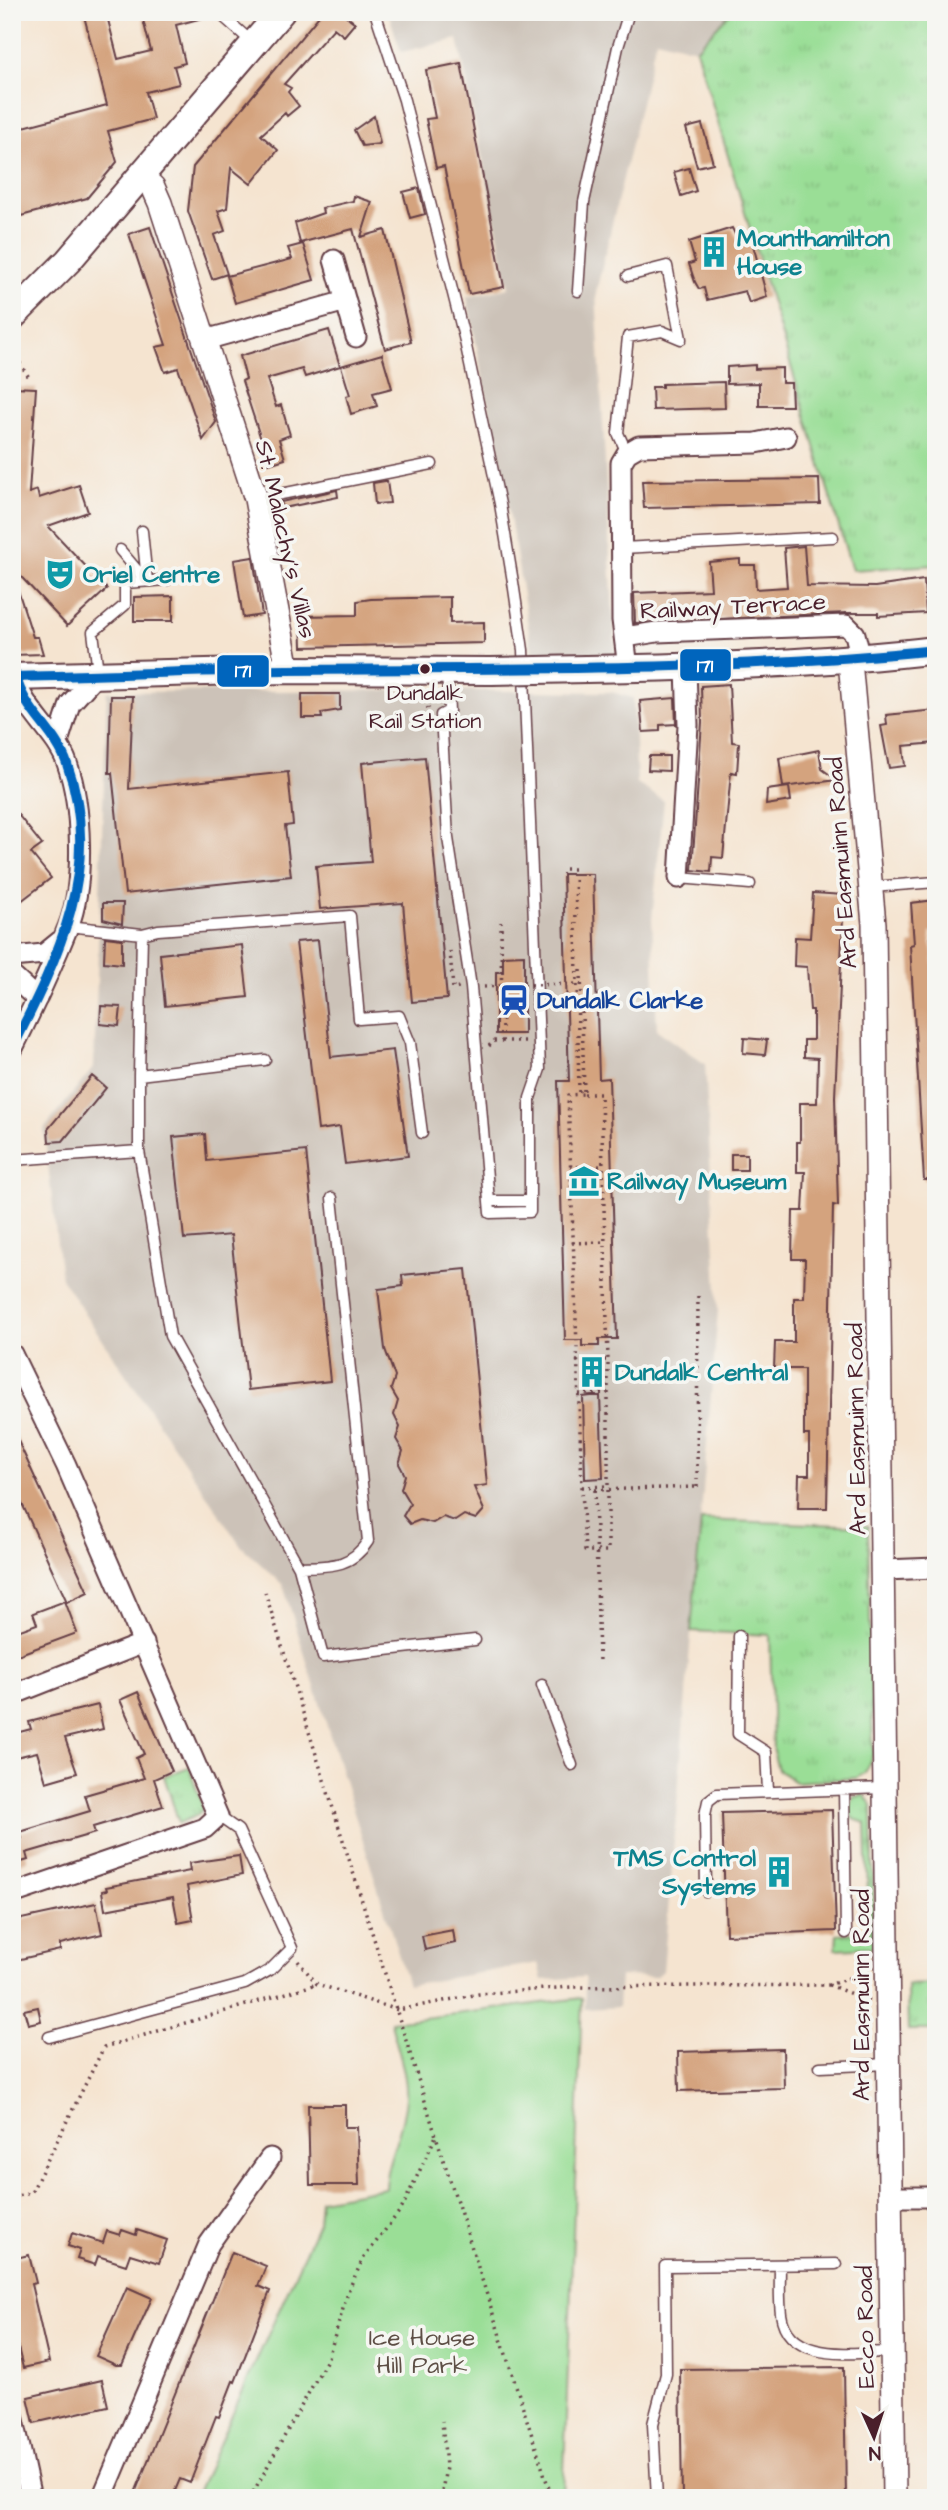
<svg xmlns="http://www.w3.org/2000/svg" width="948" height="2510" font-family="'Architects Daughter',sans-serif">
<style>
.industrial{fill:#ccc2b8}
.grass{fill:url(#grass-tufts);stroke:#727e60;stroke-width:2}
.park{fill:#9ade96;stroke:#727e60;stroke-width:2}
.building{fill:#d4a37e}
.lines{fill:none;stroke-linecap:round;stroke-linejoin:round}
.service-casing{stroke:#643d44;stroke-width:13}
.minor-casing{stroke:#643d44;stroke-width:23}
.tertiary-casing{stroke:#643d44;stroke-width:26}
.secondary-casing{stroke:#643d44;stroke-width:30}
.path{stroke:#643d44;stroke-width:3.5;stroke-dasharray:2 5;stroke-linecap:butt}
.service{stroke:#fff;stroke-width:10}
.minor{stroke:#fff;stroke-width:19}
.tertiary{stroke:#fff;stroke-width:23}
.secondary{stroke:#fff;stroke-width:26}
.secondary-bridge-casing{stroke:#643d44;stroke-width:30;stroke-linecap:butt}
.path-bridge{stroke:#643d44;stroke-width:3.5;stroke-dasharray:2 5;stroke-linecap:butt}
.secondary-bridge{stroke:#fff;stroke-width:26}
.bus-1-casing{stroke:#f6f6f2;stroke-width:16}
.bus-1{stroke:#0065bd;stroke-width:10}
.bus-dot{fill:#4a1f2b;stroke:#f6f6f2;stroke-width:2.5}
.labels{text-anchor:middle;stroke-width:7;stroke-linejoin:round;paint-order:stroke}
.bus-label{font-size:22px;fill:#4a1f2b;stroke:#f6f6f2}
.culture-label{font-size:24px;font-weight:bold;fill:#0d838f;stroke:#f6f6f2;text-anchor:start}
.street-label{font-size:24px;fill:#4a1f2b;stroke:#f6f6f2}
.transit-label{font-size:24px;font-weight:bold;fill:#164399;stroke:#f6f6f2;text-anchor:start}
.park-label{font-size:24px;fill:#5e4f46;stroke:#f6f6f2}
.line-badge{stroke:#f6f6f2;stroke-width:2.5}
.badge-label{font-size:19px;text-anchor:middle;font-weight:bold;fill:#fff}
</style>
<defs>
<pattern id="grass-tufts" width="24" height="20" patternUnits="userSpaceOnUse" patternTransform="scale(1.75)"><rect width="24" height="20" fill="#9ade96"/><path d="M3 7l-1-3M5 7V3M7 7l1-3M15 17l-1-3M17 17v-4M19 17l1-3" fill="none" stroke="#86be81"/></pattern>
</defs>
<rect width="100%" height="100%" fill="#f6f6f2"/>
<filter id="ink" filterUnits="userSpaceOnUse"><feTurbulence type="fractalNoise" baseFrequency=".0143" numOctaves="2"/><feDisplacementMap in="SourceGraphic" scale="14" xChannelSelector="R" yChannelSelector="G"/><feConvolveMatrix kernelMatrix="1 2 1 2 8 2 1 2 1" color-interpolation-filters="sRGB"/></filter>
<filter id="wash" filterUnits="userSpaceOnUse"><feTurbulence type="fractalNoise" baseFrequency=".00686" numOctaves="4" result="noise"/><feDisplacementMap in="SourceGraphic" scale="28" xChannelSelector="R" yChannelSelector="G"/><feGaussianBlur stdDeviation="1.57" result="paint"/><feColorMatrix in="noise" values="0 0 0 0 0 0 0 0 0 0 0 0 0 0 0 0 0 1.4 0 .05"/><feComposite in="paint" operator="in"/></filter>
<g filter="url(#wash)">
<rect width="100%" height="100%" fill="#f5e4d0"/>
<path class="industrial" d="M388,12H731L696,49L656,39L596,292L615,653L533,655L507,499L467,297L509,288L458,39L401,52Z
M423,690L611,692L633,698L637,784L664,801L652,919L657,1030L705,1064L718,1310L663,1971L655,1977L620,1976L618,2007L585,2009V1977L542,1980L538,1963L408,1985L283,1585L240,1545L61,1278L44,1129L94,1067L107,692Z"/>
<path class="grass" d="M731,12H936V565L852,570L696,49Z
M701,1520L868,1526L873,1754L865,1773L856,1778L796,1782L778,1770L773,1751L770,1635L691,1631Z
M189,1767L203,1808L198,1815L179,1823L164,1776Z
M864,1795L872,1805L874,1947L836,1949L837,1934L869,1932L866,1823L853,1819L848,1810L854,1797Z
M936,1984V2030H908L907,1985Z"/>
<path class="park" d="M582,1998L563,2498H195L318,2223L320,2200L385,2188C386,2158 404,2130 406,2098C408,2075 396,2045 391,2022Z"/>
<g id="blocks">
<path class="building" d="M83,12H106L118,59L151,51L141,12H205L206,17L176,25L185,63L174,66L179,84L146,92L153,119L108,131L117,162L87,198L21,216L16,200L12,201V130L107,105Z
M314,12H348L345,15L355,23L344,36L334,28L284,84L291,88L288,92L299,106L287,116L285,113L261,135L278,150L251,184L231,168L227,208L218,211L225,231L214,235L227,274L212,279L188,211L193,167L319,16Z
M461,63L504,287L469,294L444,166L436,168L426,119L435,118L426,70Z
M374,116L380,144L362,146L354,130Z
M702,124L713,163L697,167L686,128Z
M689,168L696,191L681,196L674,172Z
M419,188L425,214L410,218L403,192Z
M354,196L372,202L361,237L385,230L411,342L385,349L353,229L300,243L295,223L323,213L322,208L353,201Z
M150,227L216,422L203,440L178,368L165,372L156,347L166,345L129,234Z
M732,228L740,244L752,241L767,297L749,303L745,291L707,300L704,288L699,289L695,282L689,264L695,262L689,242Z
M303,244L314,280L235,303L227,276L292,259L288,248Z
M329,330L340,366L305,377L302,369L267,379L276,407L281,405L290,435L279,439L285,459L269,464L242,381L246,379L240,356Z
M382,354L392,388L373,393L377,406L351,414L346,396L350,395L341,366Z
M755,365V369L782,368V383H791L792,406H759V383L727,384V367Z
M724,382L725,408L653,410L652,387H662V384Z
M12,387L36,388L29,493L37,490L39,498L79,485L88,512L48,526L107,589L67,626L12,567Z
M819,479L820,504L644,508L642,481Z
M385,481H387L390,503L375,504L373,483Z
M337,490L338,497L283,508L281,502Z
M804,546L807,586L875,587L924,580L926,613L878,616V613H846L635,623L634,593L711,590L709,562L740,559V565H755L756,589L787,587L784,548Z
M253,557L262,615L243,618L234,560Z
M12,581H15L33,637H38L43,654L12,655Z
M173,596V621H134V597Z
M450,597V623L484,622V643L302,647L301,616L357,615V601L371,599Z
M729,684L732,742L739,743L737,773L731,772L723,858L712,857L711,872L692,870L702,722L701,686Z
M302,694H340V710L321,713L322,718H302Z
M111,696H133L129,789L288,772L293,825L285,826L291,876L125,894L112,773H109Z
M675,698L676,724L660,725V731L643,732L640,701Z
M936,710V743L903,746L905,766L889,768L881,726L887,725L886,715Z
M819,750L822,769L837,780L783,787L779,758Z
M649,756H669V771L648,770Z
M425,757L447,999L412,1002L403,903L320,909L316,866L371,862L362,763Z
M789,787L791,801L766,805L767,790Z
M12,807L42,845L31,853L51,878L12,908Z
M563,874H593L599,1079L609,1078L617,1339H599V1346H582V1340H565L558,1081H569Z
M813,893L844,895L835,1097L838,1206L833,1205L827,1508H798L799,1475H809V1435H804V1369H774L775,1342H794V1298H804L805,1259H792L793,1211H803L805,1172H797V1142H800V1103H817L818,1058L804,1057V1040H813V1010H810L807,967L794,966L795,937L810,938Z
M936,900V933H930L936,983V1180H924L910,945L914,944L911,903Z
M103,903H123L122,924L103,919Z
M105,937L122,939V964L104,962Z
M318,940L331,1057L393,1050L408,1156L345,1164L340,1127L318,1130L296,942Z
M242,945L248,997L165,1006L160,954Z
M524,955V1034H496V972H503V956Z
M101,1006L121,1007L119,1026L100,1024Z
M744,1038L767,1040L765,1055L743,1053Z
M92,1076L106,1088L63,1141L49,1142L48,1129Z
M205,1134L207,1161L306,1151L330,1381L248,1390L231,1235L184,1239L173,1137Z
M731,1154H747V1170H731Z
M466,1269L487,1485L474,1487L484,1510L476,1519L464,1515L455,1521L443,1517L433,1523L420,1520L410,1524L403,1516L410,1504L401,1489L405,1475L399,1464L403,1451L396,1439L400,1427L394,1415L398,1401L391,1389L395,1377L385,1349L378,1289L403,1286L402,1275Z
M591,1396H600L603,1478L585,1479L583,1397Z
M12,1428L88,1592L67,1602L20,1499L12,1503Z
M65,1601L77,1633L12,1657V1633L37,1624L33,1613Z
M138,1692L172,1771L154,1779L163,1806L93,1827L95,1833L26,1853L28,1860L12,1865V1820H16L22,1839L20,1832L90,1811L85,1795L144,1778L136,1758L144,1754L120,1700Z
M98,1705L103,1729L65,1738L77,1773L46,1782L37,1752L12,1758V1734L31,1729L29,1722Z
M832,1810L836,1931L726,1935L722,1813Z
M239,1856L242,1875L187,1886L193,1920L178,1923L173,1897L105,1910L102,1891L107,1890L106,1887L190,1871L189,1863Z
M96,1903L102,1934L60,1944V1950L12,1961V1921Z
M453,1930L455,1943L425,1950L422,1936Z
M38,2007L41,2021L28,2024L24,2010Z
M783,2049L784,2088L679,2091L678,2052Z
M308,2105H345V2127H357L359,2185H310Z
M122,2230L136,2235L137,2230L167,2240L159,2263L130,2254L126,2265L98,2256L95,2265L77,2259L80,2250L68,2246L72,2233L103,2243L107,2231L120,2235Z
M232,2252L266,2266L258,2286L270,2291L235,2382L233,2381L219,2417L216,2416L190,2483L180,2479L172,2498H133Z
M29,2255L36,2283L31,2284L49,2362L23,2368L12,2323V2259Z
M127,2287L152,2298L122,2365H116L96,2356Z
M844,2367L846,2498H682L680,2369Z
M102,2380L108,2406L34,2423L28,2397Z"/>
</g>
</g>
<g filter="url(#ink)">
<use href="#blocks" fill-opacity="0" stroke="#643d44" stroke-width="2"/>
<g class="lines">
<defs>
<path id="service" d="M218,12L253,43
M375,12L404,100L464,337L500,504L513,582L523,650L540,1069L530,1098V1212L490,1213L471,987L448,838L441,715L449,711L447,672
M578,291L584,202L618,47L629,12
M627,453L618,433L628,337L662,331L681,339L667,266L628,276
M256,499L432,464
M142,531L147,581
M622,548L833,537
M120,550L146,581
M98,672L93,632L125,605V583L167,580
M679,878L750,884
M872,887L936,882
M68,926L142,934
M265,1060L139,1075L142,934L158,930L350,916L359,1019L399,1016L410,1043L422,1133
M139,1075V1151L170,1336L299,1567C329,1566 351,1568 368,1541L332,1198
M12,1160L139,1151
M491,1201H530
M299,1567L323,1657L475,1640
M739,1636L738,1734L766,1752L768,1791
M542,1685L572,1765
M844,1789L846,1933
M706,1891L705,1815L708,1801L717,1794L884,1788
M49,2037L245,1984L270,1970L292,1948L238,1830L218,1816
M820,2067L888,2064
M780,2265C780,2281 779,2298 781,2314C788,2364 855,2352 892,2352
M657,2498L653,2424L666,2374L665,2266L836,2264"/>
<path id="minor" d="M334,260L356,337
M205,340L346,301
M625,637L657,632L846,625L855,634L861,659
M628,668L622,620L621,463L627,453L639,446L756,443L786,437
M58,742L70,704L98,673
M679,878L688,725L686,669
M12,957L44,954L60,941
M12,976L37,999
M12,1050C32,1010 51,969 68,927C85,885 82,805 67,763C56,732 19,706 16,677
M12,1354L66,1465L218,1816L205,1828L12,1894
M884,1570L936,1568
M12,1695L144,1643
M889,2197H936
M12,2411L31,2498
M102,2498L209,2244L270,2158"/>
<path id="tertiary" d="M141,176L153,187L160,203L256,499L288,670
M850,661L874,924L894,2498"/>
<path id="secondary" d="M12,317L68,261L281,12
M586,669C703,667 819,664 936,650
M12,677L288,670L491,671"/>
</defs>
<use href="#service" class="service-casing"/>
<use href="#minor" class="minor-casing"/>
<use href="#tertiary" class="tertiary-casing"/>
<use href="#secondary" class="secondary-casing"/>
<path class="path" d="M12,351L30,379
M427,693L428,709
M565,869H575L579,1095
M450,951L453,989L459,988
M581,970L584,1094
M484,987L500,986
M502,1041H526
M489,1046L494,1041H502L501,922
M584,1094H601L608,1360V1551H585L582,1487L568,1095Z
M570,1167L603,1166
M572,1243L605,1242
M576,1361L608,1360
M579,1394L608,1393
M582,1487L608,1486
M697,1487L698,1293
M595,1490L599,1663
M265,1592L436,2136
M298,1961L317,1984L398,2010L479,1994L571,1987L829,1985
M869,1971L829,1985L869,2001
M12,2197L31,2193L104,2047L317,1984
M250,2498L328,2358L349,2289L363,2259L402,2208L436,2136L552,2498
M441,2498L446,2467L442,2421"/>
<use href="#service" class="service"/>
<use href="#minor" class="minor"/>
<use href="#tertiary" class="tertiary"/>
<use href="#secondary" class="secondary"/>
<defs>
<path id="secondary-bridge" d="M491,671L586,669"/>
</defs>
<use href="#secondary-bridge" class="secondary-bridge-casing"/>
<path class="path-bridge" d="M524,985L581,984
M595,1490L697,1487"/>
<use href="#secondary-bridge" class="secondary-bridge"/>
<defs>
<path id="bus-1" d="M12,677C104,675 195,671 287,670C504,668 720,672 936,650
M12,1049C57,959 104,867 67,764C56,731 24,711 16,677"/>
</defs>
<use href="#bus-1" class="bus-1-casing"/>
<use href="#bus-1" class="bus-1"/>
</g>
</g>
<defs>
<symbol id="building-bare" viewBox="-9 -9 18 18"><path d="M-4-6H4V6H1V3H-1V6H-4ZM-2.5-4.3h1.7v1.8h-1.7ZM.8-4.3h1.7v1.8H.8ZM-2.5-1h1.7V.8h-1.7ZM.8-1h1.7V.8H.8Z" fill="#0f9aa8" stroke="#f6f6f2" stroke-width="2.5" paint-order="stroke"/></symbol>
<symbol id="theatre-bare" viewBox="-9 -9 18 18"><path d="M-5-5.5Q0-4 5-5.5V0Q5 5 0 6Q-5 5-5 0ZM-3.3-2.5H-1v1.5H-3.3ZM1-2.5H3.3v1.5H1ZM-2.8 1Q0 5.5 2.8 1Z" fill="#0f9aa8" stroke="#f6f6f2" stroke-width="2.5" paint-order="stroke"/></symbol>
<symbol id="station-bare" viewBox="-9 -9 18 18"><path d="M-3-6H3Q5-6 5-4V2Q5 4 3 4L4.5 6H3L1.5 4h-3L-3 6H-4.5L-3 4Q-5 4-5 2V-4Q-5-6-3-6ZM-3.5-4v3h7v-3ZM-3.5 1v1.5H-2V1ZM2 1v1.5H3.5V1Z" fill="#1a4fb4" stroke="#f6f6f2" stroke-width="2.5" paint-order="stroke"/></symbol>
<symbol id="museum-bare" viewBox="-9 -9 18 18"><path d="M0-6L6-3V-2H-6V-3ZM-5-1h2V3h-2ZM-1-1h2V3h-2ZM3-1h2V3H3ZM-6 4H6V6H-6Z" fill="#0f9aa8" stroke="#f6f6f2" stroke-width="2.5" paint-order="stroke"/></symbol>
</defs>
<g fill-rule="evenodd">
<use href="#building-bare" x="692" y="230" width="44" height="44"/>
<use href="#theatre-bare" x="38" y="552" width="44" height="44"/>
<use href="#station-bare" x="492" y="978" width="44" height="44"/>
<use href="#museum-bare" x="562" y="1159" width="44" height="44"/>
<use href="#building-bare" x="570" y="1350" width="44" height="44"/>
<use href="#building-bare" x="757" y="1850" width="44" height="44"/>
</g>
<circle class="bus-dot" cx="425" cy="669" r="6"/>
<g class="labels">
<g class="bus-label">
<text x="425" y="700">Dundalk<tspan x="425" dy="28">Rail Station</tspan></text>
</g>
<g class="culture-label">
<text x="737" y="246">Mounthamilton<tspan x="737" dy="28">House</tspan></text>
<text x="83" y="582">Oriel Centre</text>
<text x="607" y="1189">Railway Museum</text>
<text x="615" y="1380">Dundalk Central</text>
<text x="756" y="1866" text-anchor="end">TMS Control<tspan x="756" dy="28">Systems</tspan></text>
</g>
<g class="street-label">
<text transform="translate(286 539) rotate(77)" y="8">St. Malachy's Villas</text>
<text transform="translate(733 606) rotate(-3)" y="8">Railway Terrace</text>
<text transform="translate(841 863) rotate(-94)" y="8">Ard Easmuinn Road</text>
<text transform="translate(856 1429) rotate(-91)" y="8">Ard Easmuinn Road</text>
<text transform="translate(861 1995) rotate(-90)" y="8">Ard Easmuinn Road</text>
<text transform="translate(865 2327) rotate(-91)" y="8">Ecco Road</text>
</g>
<g class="transit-label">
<text x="537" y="1008">Dundalk Clarke</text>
</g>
<g class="park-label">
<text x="422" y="2345">Ice House<tspan x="422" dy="28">Hill Park</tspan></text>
</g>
</g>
<g class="line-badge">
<rect x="679" y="648" width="53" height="34" rx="7" fill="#0065bd"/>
<rect x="216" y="654" width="54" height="34" rx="7" fill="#0065bd"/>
</g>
<g class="badge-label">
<text x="705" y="672">171</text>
<text x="243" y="677">171</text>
</g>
<rect width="948" height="2510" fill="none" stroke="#f6f6f2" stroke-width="42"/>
<g transform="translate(874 2437) rotate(177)" stroke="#f6f6f2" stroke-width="5" paint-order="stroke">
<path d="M0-5L12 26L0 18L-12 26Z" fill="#4a1f2b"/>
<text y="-10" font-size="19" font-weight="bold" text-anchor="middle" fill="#4a1f2b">N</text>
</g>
</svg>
